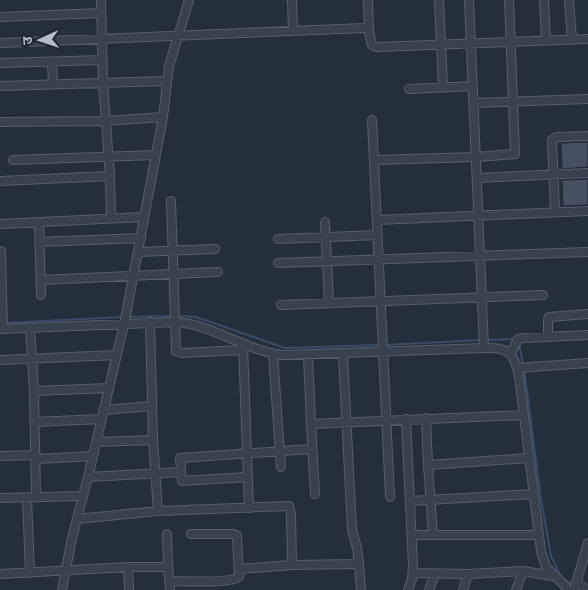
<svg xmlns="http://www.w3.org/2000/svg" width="588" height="590" font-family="Manrope,'Noto Sans Devanagari',sans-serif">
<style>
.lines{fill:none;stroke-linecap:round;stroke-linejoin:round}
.stream{stroke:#394c67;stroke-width:2}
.building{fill:#455162;stroke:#1f2835}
.minor-casing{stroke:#565f6c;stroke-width:10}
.minor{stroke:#38414e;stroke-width:8}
</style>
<rect width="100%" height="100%" fill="#242f3e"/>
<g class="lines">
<path class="stream" d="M177,316L196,317L285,348L379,345
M127,317L172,316
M5,323L122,317
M487,340L514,339
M519,344L523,364
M384,345L482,340
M524,369L541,499L551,556L561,577L574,586"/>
</g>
<path class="building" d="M588,142V167L562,169L561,143Z
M588,179V205L563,206L562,180Z"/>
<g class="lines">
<defs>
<path id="minor" d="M101,0L103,83L110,176L111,218
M292,0L293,31
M368,0L369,31
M439,0L443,87
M469,0L484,348
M544,0L546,40
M569,0L572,39
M0,17L101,13
M0,43L364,28H368L372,45L377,47L588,39
M52,62L53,84
M0,63L103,60
M0,86L166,81
M409,89L473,86
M474,103L588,99
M372,120L390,497
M0,122L106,121L163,117
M13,160L156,155
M374,160L476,157L515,154L509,0
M477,178L588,173
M0,181L110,176
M171,201L176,351L182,353L243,350
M555,212L552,140L557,137L588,136
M377,220L588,211
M39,222L41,295
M325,222L329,303
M0,224L144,217
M278,239L378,235
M39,242L141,238
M1,251L3,329
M138,252L215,249
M278,263L588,252
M41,280L218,272
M281,305L543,295
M150,322L153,440L158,511
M30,327L34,391L36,496
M0,329L175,322C213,324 245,351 284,355L484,348C508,347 514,352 519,376L541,551L546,567L569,590
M548,336V320L549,317L588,314
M243,345L249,508
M511,353L518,339L522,338L588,335
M273,354L281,467
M343,354L352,530L357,548L359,564
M308,355L311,424L524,415
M0,360L117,355
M517,368L588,363
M34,391L109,388
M103,410L152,406
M426,418L428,465
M406,419L413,566L412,579L408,590
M34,422L101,419
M311,424L315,494
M96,442L153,440
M0,456L36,455
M36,459L93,456
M88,477L181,472
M247,477L182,481L180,458L312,449
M27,497L30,573
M0,498L83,496
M411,501L534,494
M77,519L158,511L289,506L291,514L292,565
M412,535H539
M433,535L428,465L529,458
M128,567L129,590
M168,567L170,590
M239,569L292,565L359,564L361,590
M413,573L468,574L523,571L553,576
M0,574L128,567H168L167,534
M169,581C184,581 229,584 239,577L237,536L234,534H191
M576,582L587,590
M62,590L72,538L88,477L125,320L163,117L169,66L189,0
M429,590L435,574
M463,590L468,574
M516,590L523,571
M574,590L588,543"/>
</defs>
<use href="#minor" class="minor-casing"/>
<use href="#minor" class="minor"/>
</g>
<g transform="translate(40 40) rotate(267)" stroke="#1d2633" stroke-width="4" paint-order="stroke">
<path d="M0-4L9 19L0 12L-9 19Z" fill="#b4bcc9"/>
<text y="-8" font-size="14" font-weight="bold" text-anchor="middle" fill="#b4bcc9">उ</text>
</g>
</svg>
